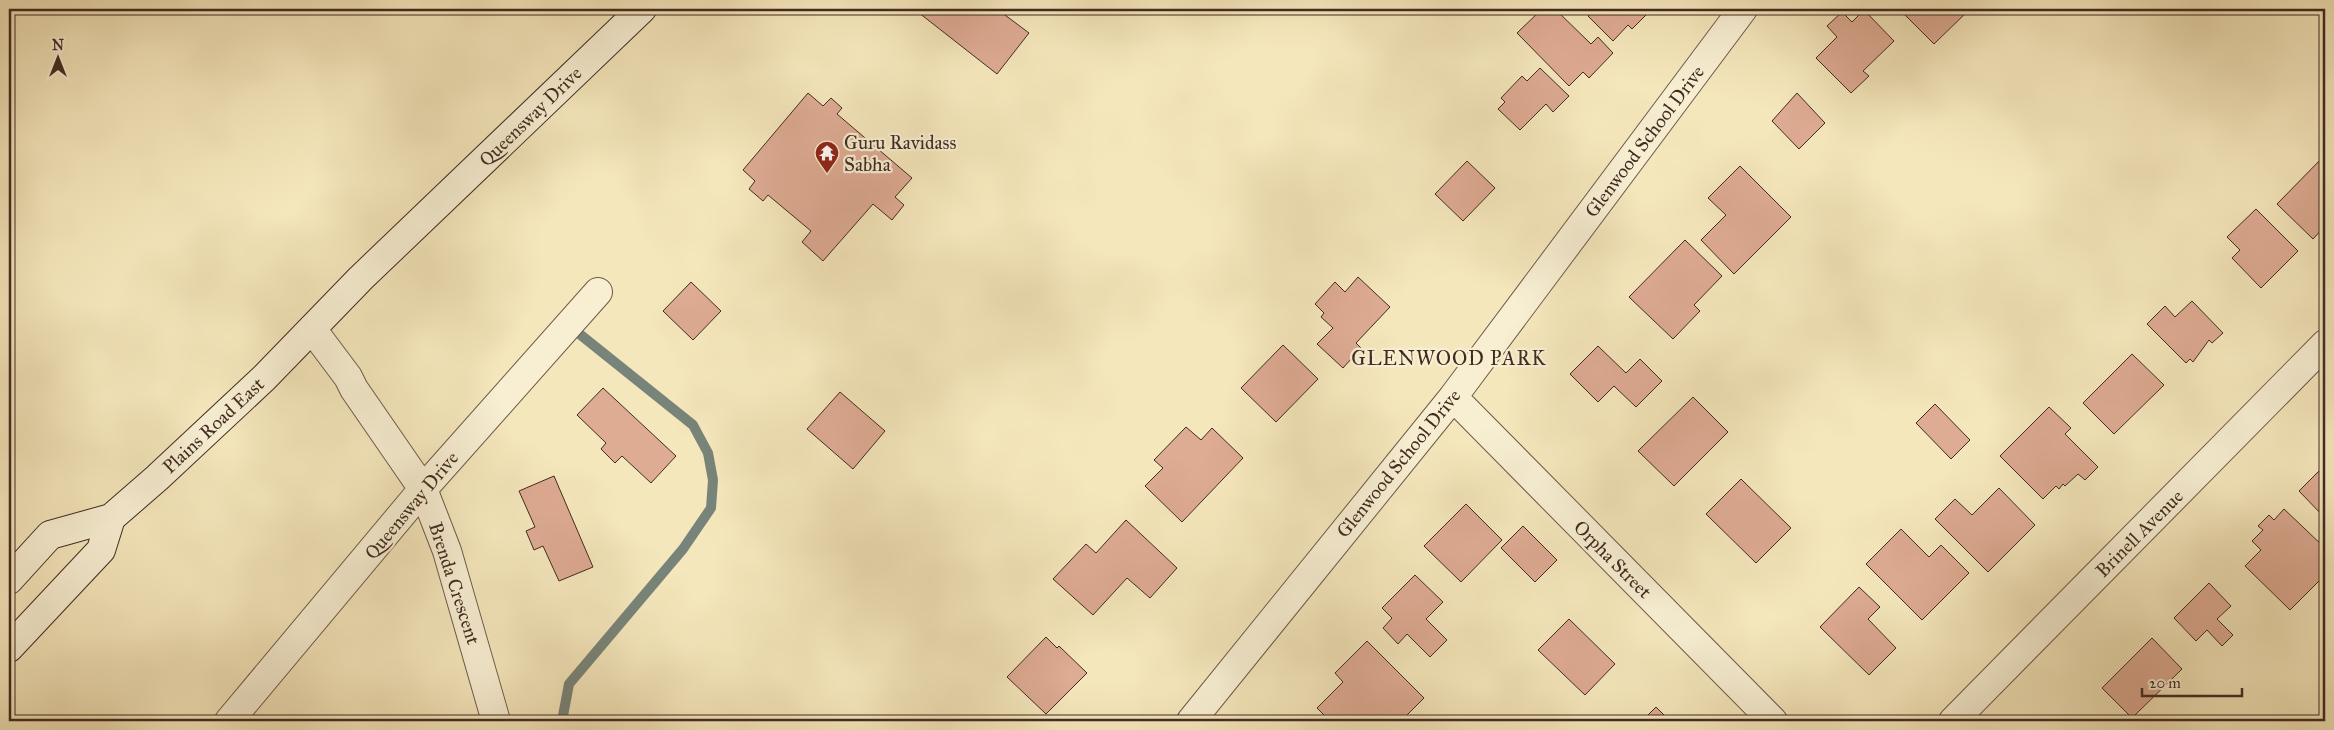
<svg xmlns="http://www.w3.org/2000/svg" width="2334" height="730" font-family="'IM FELL Great Primer',serif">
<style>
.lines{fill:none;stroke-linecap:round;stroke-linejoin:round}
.stream{stroke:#788479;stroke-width:10}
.building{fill:#deab93;stroke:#412b21}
.street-casing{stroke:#6e5a48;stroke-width:30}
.secondary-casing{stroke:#412b21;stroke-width:30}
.street{stroke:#f8efd3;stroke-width:28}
.secondary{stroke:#f8efd3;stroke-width:28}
.labels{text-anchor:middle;stroke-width:4.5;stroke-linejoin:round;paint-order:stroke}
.street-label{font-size:19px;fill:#412b21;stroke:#f8efd3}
.poi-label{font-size:19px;fill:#412b21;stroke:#f8efd3;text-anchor:start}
.neighbourhood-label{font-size:20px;letter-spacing:1px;fill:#412b21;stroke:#f8efd3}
</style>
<rect width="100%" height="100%" fill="#f5e7bc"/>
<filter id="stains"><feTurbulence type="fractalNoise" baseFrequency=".004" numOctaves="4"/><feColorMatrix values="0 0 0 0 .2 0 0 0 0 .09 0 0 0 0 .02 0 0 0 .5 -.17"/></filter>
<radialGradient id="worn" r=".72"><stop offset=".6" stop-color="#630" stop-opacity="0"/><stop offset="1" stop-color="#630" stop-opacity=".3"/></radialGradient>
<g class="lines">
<path class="stream" d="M562,721L569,684L683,549L711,508L713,480L708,453L693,425L577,332"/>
</g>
<path class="building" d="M914,9H997L1029,33L997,74Z
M1542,9H1555L1591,44L1598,37L1613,53L1589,78L1583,72L1569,86L1517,33Z
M1593,9H1652L1632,29L1628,25L1613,41L1588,16L1595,10Z
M1899,9H1970L1934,44Z
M1864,10L1894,41L1863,71L1869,76L1851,93L1816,58L1837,37L1827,26L1842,12L1852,22Z
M1540,68L1569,96L1553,112L1546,104L1520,130L1498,109L1505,102L1501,98L1522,76L1527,81Z
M808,93L823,106L831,98L842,108L837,114L912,178L895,197L904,205L892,220L873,204L823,261L802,242L811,231L768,195L763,201L749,189L755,181L743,170Z
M1797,93L1825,123L1799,149L1772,121Z
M2325,155V226L2313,239L2277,204Z
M1467,161L1495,188L1463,221L1435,194Z
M1740,166L1791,217L1734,274L1701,240L1726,215L1708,198Z
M2256,209L2298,251L2261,288L2232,258L2240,250L2227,237Z
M1685,240L1722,276L1694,305L1700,311L1673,339L1629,297Z
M1358,277L1390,307L1356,343L1361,348L1343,368L1317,344L1333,328L1321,317L1324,313L1315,304L1335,282L1345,292Z
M691,282L721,311L693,340L663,311Z
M2192,301L2223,333L2212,343L2209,340L2193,362L2190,359L2186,363L2147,324L2165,306L2175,317Z
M1283,345L1318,379L1276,422L1241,388Z
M1598,346L1626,373L1640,359L1662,381L1636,407L1614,386L1598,402L1570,374Z
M2132,354L2164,385L2114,434L2083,403Z
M603,388L676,456L651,483L622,456L615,463L601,449L606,443L577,415Z
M840,392L885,431L853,469L807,429Z
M1693,397L1728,432L1674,486L1638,451Z
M1935,404L1970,440L1951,459L1916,423Z
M2049,407L2071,428L2065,434L2098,467L2085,480L2078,474L2065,486L2063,484L2059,489L2056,486L2043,499L2000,456Z
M1186,427L1201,440L1212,428L1243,458L1182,522L1145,486L1163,468L1154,460Z
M2325,465V518L2299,491Z
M554,476L593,567L559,581L543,546L534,550L526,531L535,527L519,491Z
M1741,479L1791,528L1756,563L1706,514Z
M1999,488L2035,525L1988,572L1935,519L1955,499L1972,515Z
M1466,504L1502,540L1461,582L1424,546Z
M2284,509L2325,548V554L2322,557L2325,560V575L2290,610L2245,566L2261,550L2252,541L2263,530L2258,526L2269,515L2274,520Z
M1126,520L1177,568L1150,598L1127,578L1093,615L1053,579L1086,544L1096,553Z
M1523,526L1557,560L1535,582L1501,548Z
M1901,529L1929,557L1941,545L1969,573L1922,620L1866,564Z
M1415,575L1443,602L1426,619L1447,640L1430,657L1407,634L1398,644L1383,628L1392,618L1382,608Z
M2209,583L2231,606L2217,619L2233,635L2222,646L2207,630L2196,641L2174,618Z
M1859,587L1880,607L1868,619L1896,648L1869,675L1820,627Z
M1569,619L1615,664L1585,695L1538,650Z
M1046,637L1057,648L1059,646L1087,673L1046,714L1007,677Z
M2152,638L2182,669L2132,718L2102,688Z
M1367,641L1424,698L1401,721H1330L1317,708L1343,682L1335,673Z
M1656,707L1670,721H1642Z"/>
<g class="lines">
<defs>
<path id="street" d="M312,329L348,377L354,389L423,489L447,551L496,721
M1453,397L1773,721
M229,721L423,489L598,292
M1191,721L1453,397L1743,9
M1953,721L2325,344"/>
<path id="secondary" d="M9,580L50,535L111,518L157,478L264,378L361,278L642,9
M9,648L101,550L111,518"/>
</defs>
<use href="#street" class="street-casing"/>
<use href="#secondary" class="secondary-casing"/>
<use href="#street" class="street"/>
<use href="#secondary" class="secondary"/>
</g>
<defs>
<symbol id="temple-pin" viewBox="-11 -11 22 30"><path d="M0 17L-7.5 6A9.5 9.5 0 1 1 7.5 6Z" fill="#8f2418" stroke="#f8efd3"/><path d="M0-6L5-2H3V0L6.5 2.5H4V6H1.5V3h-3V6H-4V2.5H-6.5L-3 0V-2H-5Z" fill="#fff"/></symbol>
</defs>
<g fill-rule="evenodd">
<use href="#temple-pin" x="813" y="139" width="28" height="38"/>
</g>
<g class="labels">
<g class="street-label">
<text transform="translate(530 116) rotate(-44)" y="7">Queensway Drive</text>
<text transform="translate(1644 141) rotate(-53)" y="7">Glenwood School Drive</text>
<text transform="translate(213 425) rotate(-43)" y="7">Plains Road East</text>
<text transform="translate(1398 463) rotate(-51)" y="7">Glenwood School Drive</text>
<text transform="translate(411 505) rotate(-50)" y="7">Queensway Drive</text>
<text transform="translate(2139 533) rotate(-45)" y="7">Brinell Avenue</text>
<text transform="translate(1613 559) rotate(45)" y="7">Orpha Street</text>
<text transform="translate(455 583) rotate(72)" y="7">Brenda Crescent</text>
</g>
<g class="poi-label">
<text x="844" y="149">Guru Ravidass<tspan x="844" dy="22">Sabha</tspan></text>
</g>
<g class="neighbourhood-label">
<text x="1449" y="365">GLENWOOD PARK</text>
</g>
</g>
<rect width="2334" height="730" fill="none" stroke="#f5e7bc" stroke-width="30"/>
<rect x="10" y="10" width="2314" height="710" fill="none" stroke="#412b21" stroke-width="2.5"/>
<rect x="15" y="15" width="2304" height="700" fill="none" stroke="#412b21"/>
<g transform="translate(58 58)" stroke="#f8efd3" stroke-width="4" paint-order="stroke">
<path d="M0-4L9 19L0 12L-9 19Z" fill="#412b21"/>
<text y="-8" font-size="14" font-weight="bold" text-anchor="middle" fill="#412b21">N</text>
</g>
<path d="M2142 688v8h100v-8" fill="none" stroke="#412b21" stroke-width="2.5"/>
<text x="2149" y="688" font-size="15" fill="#412b21" stroke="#f8efd3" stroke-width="4" paint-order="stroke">20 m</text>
<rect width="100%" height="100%" filter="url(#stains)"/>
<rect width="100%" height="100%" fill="url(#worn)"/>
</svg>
